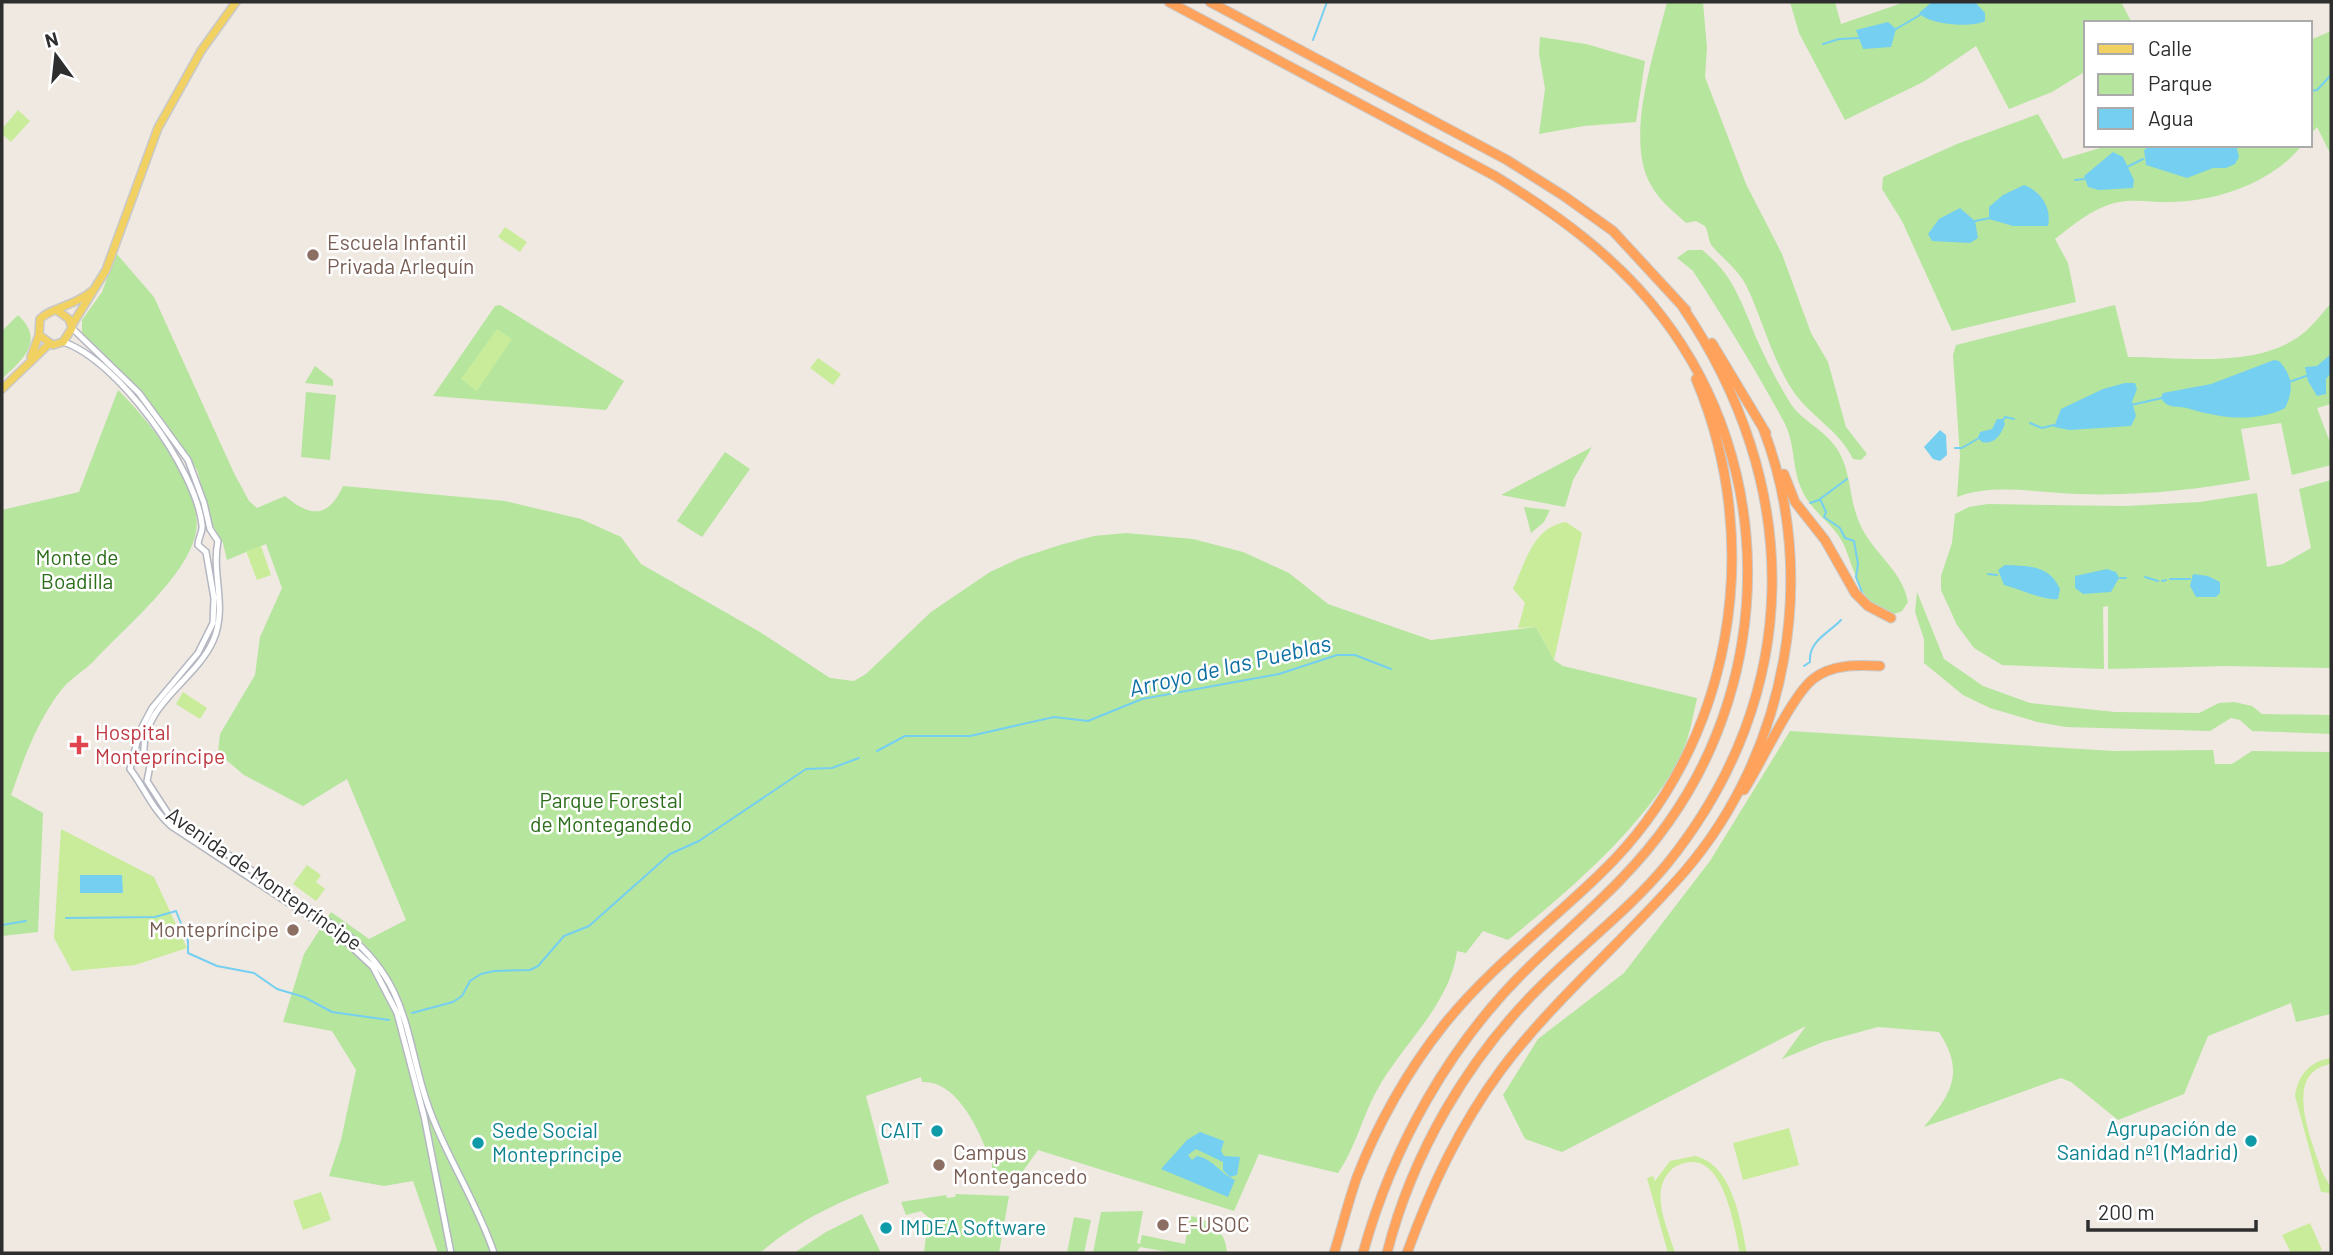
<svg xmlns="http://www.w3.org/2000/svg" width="2333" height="1255" font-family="Barlow,sans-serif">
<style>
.green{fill:#b6e59e}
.pitch{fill:#c9ec9a}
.water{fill:#75cff0}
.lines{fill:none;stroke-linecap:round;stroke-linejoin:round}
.stream{stroke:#75cff0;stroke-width:2}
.minor-casing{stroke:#b4b7c1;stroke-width:8}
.major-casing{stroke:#c9c9c9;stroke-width:10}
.highway-casing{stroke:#c9c9c9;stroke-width:11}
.minor{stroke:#fff;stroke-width:5}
.major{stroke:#f2d163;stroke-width:7}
.highway{stroke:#ffa35c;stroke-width:9}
.education-dot{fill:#8d6e63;stroke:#fff;stroke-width:2.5}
.health-dot{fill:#e0444e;stroke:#fff;stroke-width:2.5}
.culture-dot{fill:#0f9aa8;stroke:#fff;stroke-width:2.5}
.labels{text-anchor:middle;stroke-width:5;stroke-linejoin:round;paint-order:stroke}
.education-label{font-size:21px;fill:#785e54;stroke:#fff;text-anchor:start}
.park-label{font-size:21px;fill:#2c6e1b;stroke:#fff}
.health-label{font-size:21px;fill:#be3a42;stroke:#fff;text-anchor:start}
.street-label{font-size:21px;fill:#2e2e2e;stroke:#fff}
.culture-label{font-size:21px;fill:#0d838f;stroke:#fff;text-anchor:end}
.water-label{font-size:23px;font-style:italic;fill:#0d6fa3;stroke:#fff}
</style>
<rect width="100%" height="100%" fill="#efe9e1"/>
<path class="green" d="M1667,2H1703L1707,48L1705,77L1746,184L1782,254L1811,333L1828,362L1846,427L1867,454L1861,460L1853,459C1839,430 1811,417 1793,391C1772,359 1763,321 1747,287C1738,269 1725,261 1712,246C1708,241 1709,233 1705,226L1696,221L1686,223C1674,212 1660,201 1652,187C1623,140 1655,52 1667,2Z
M1790,2H1835L1841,24L1905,2H2121L2132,23H2086V71L2052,92L2009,109L1976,46L1923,82L1845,120L1799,33Z
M2331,31V155L2317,127L2310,135V40Z
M1540,37L1586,44L1645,61L1636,122L1584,126L1539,134L1545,89L1539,53Z
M2038,114L2063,159L2110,145H2302C2274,182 2218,201 2173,202C2154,203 2134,198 2114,203C2092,209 2073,225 2055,239L2068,263L2076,302L1952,331L1902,221L1882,189L1883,177L1957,144Z
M1688,250H1702C1735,275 1743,308 1759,344C1768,364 1778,383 1789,401C1800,420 1822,428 1835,446C1852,469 1848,496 1859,522C1871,552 1902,569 1908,602L1902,611C1866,628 1853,563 1843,543C1832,522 1810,511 1801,488C1792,467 1795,442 1784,422C1756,370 1725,320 1693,271L1677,258Z
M116,253L154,297L234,473L249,501L257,508L285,496C310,517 328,519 343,486L505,501L581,519L621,537L641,564L760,632L830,678L854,681L866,674L931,612L990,572L1020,558L1060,545L1094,536L1126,533L1193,539L1243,552L1289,573L1328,604L1431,640L1536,627L1554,660L1563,666L1697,698C1694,712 1691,727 1687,740C1662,812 1567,893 1508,940L1483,931L1466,953L1457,951C1450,1005 1403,1043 1377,1090C1362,1117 1356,1147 1338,1173L1259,1154L1234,1211L1038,1150L1018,1178H1003L992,1169V1154L986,1149C975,1122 954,1080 922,1082L921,1077L866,1096L889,1183C842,1200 798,1220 760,1253H438L413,1181L384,1186L329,1176L341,1140L356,1070L332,1031L283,1022L304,954L331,912L369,939L406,920L347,779L303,806L244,775L218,753L220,734L255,675L260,637L282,588L266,544L227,560L223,543L212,524L197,470L142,393L82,333V320L102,292Z
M2331,303V404L2317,408L2331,445V465L2292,475L2281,423L2241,429L2250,480C2194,490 2136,496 2079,494C2039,493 1995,483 1957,497L1960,456L1953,355L1956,345L2115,305L2128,357C2182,357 2261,370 2306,331C2316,322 2323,312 2331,303Z
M500,305L624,381L606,410L433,396L495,306Z
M18,315C46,341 22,360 2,379V331Z
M315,366L333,380V386L305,383Z
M118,390C147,418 204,488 196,532C188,576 124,628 94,661C84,671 71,678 62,689C37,721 25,756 11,795L43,813L38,932L2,936V510L79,492Z
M306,392L336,395L330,460L301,457Z
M1592,447L1573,480L1565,507L1501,495Z
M725,452L750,469L702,537L677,521Z
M2331,480V668L2226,666L2108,669V606L2103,607L2104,669L2002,665L1974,648L1957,625L1941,590V576L1952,543L1955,514L1969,507L1988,504L2126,506L2200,502L2257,493L2267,567L2283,564L2311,548L2299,489Z
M1524,507L1550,510L1544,522L1531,533Z
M1917,592L1944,659L1983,686L2030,703L2115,712L2199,713L2219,703L2234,702L2252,706L2262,714L2331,715V734L2252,731L2240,720L2231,718L2210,731L2066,727L2037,722L1990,708L1963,695L1924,663V639L1915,612Z
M1790,731L2114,751L2213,750L2215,764H2232L2252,751L2331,752V1014L2296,1022L2291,1003L2208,1036L2184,1094L2118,1120L2071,1082L2061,1078L1924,1127C1952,1093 1965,1072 1939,1032L1878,1027L1823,1042L1782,1059L1806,1026L1562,1152L1525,1139L1503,1095L1538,1039L1624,973L1710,861Z
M956,1194L1009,1196L999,1253H924L928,1217L921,1211L906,1215L901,1202L946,1195L947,1198L955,1197Z
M1143,1211L1137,1243L1140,1244L1142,1235L1185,1244L1190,1216C1211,1220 1226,1231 1227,1253H1175L1140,1247L1136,1253H1093L1101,1212Z
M862,1214L881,1253H794L826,1232Z
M1074,1217L1091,1220L1084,1253H1067Z"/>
<path class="pitch" d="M18,110L30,121L11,142L2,134V129Z
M505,227L527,242L520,252L498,237Z
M497,329L512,339L477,391L461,379Z
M818,358L841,374L833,385L810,368Z
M1566,522L1582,533L1554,660L1536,627L1518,628L1525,603L1513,589C1525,563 1533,527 1566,522Z
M261,546L271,575L257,580L246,551Z
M183,692L207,708L200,719L176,704Z
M61,829L154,877L187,948L135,965L72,971L54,938Z
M307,865L321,875L316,882L325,889L316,901L293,884Z
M2331,1058V1064C2282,1072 2311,1139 2321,1169C2324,1178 2331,1183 2331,1193L2321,1192L2295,1096C2298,1075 2310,1061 2331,1058Z
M1789,1128L1799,1165L1743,1180L1733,1143Z
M1695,1156C1732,1164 1741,1221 1747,1253H1740C1733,1222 1722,1139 1673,1168C1648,1190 1667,1226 1675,1253H1668L1647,1178L1653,1176L1655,1181L1670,1161Z
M321,1192L331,1220L303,1230L293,1201Z
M2310,1223L2322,1250L2315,1253H2291L2282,1235Z"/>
<path class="water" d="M1932,2H1975L1985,13V21C1972,28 1929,25 1919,13Z
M1888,22L1896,29L1891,47L1863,49L1856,30Z
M2151,145H2236L2239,157L2235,164L2226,168H2213L2187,178L2146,165L2144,150Z
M2113,152L2123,157L2134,180L2133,188L2099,190L2088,187L2084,176Z
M2024,185C2041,191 2052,208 2048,226H2013L1989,219V207L2003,195Z
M1960,208L1975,221L1978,238L1970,243L1932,241L1928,234L1939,219Z
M2331,354V373L2326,379V394L2317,396L2308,381L2305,367L2317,366Z
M2274,360L2279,361C2293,376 2294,390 2285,408C2256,423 2220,418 2190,409C2178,405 2168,410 2161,398L2163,393L2211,384Z
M2125,383H2135L2137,389L2132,402L2136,416L2131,426L2069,430L2054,427L2061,409L2103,389Z
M1997,419H2003L2005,424C2001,435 1994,445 1982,442L1978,438L1980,432L1992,429Z
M1940,430L1946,435L1947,455L1940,461L1933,459L1924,447Z
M2005,565C2029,566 2049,565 2060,589L2058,599C2044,601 2020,589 2004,585L1998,570Z
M2107,569L2116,572L2119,578L2111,592L2083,594L2075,588V576Z
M2193,574L2208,576L2220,582V593L2216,597H2196L2190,586Z
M80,875H122L123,893H80Z
M1200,1132L1224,1141L1221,1151L1224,1156L1240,1157L1237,1175L1230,1177L1223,1170V1162L1196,1149L1188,1155L1192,1160L1197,1156C1213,1159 1221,1174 1235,1180L1228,1197L1161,1169L1187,1140Z"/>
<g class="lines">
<path class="stream" d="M1896,29L1920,15
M1313,40L1327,2
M1823,44L1839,39L1860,38
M2310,91L2317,90L2331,75
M2127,167L2143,159
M2075,180L2084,179
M1975,221L1990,218
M2289,382L2309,375
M2131,405L2162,398
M2002,422L2005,417L2014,419
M2030,423L2042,428L2054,425
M1955,448H1962L1979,438
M1847,479L1820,499L1826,512L1824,517L1840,528L1845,538L1854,541L1858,564L1856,577L1864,597
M1810,503L1819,500
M1988,574L1997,575
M2145,577L2158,581
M2120,578H2126
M2170,579H2190
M2162,581L2166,580
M1804,666L1810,662C1808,641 1829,633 1841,620
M877,751L905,736H970L1054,717L1088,721L1142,699L1279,674L1337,655H1355L1391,669
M66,918L155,917L176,911L188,941V953L217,966L254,973L277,989L304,997L332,1012L389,1020
M2,925L26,921
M412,1013L453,1002L462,996L470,981L481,974L494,971L530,970L538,966L564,936L589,926L670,854L699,841L806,769L832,768L859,758"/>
<defs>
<path id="minor" d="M72,328L139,393L188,460L204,503L210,529L218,541C211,574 228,607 213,641C195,681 141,705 144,754
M63,342C117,359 196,469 202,525C203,533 198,537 198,545L206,552
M206,552L214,598L213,623L198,653L152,708L140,731L130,769C144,787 152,809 171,826L343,939L373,967L397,1013L424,1116L451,1253
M136,754H144L151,761L147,781L169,815L348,935C417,991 404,1053 436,1126C454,1169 479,1208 494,1253"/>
<path id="major" d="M58,311L69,319L72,328L63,342L53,345L39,335L40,319C50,308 75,306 92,291
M72,325L106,270L158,128L201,51L236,2
M31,357L39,335
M2,389L49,344"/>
<path id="highway" d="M1169,2L1495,176C1558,215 1618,258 1663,318C1775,465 1775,673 1668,823C1629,879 1576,921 1528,968C1449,1045 1392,1148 1363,1253
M1210,2L1507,160L1564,196L1613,231L1686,310
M1712,343L1766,433
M1784,474L1795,502L1825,540L1855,593L1868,606L1891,618
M1744,790C1762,762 1791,697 1813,679C1832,664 1857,665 1880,666
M1334,1253C1342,1228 1348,1202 1357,1177C1377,1125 1408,1070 1443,1026C1489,968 1549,924 1602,872C1733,745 1766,545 1696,379
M1387,1253C1412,1154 1468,1058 1541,986C1582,945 1630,909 1667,864C1805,693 1804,485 1682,306
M1407,1253C1431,1187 1459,1127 1501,1070C1554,999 1626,939 1685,871C1787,752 1820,575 1763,428"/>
</defs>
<use href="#minor" class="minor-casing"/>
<use href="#major" class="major-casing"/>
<use href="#highway" class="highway-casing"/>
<use href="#minor" class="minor"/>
<use href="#major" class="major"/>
<use href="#highway" class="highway"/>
</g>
<g class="education-dot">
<circle cx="313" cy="255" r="7"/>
<circle cx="293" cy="930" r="7"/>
<circle cx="939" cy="1165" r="7"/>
<circle cx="1163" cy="1225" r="7"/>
</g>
<path class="health-dot" d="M75.5 734.5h7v7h7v7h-7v7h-7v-7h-7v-7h7z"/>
<g class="culture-dot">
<circle cx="937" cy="1131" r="7"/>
<circle cx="2251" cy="1141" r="7"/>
<circle cx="478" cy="1143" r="7"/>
<circle cx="886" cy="1228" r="7"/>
</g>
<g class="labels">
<g class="education-label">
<text x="327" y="250">Escuela Infantil<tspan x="327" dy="24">Privada Arlequín</tspan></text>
<text x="279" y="937" text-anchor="end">Montepríncipe</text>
<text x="953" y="1160">Campus<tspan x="953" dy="24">Montegancedo</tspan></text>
<text x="1177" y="1232">E-USOC</text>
</g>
<g class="park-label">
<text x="77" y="565">Monte de<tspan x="77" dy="24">Boadilla</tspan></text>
<text x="611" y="808">Parque Forestal<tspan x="611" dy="24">de Montegandedo</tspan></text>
</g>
<g class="health-label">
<text x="95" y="740">Hospital<tspan x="95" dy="24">Montepríncipe</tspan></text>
</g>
<g class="street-label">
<text transform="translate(264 879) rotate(35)" y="7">Avenida de Montepríncipe</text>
</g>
<g class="culture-label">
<text x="2237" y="1136">Agrupación de<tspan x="2237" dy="24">Sanidad nº1 (Madrid)</tspan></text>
<text x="492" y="1138" text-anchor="start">Sede Social<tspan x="492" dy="24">Montepríncipe</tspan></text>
<text x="923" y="1138">CAIT</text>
<text x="900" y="1235" text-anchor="start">IMDEA Software</text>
</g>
<g class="water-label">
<text transform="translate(1230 666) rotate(-13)" y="8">Arroyo de las Pueblas</text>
</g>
</g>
<rect width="2333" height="1255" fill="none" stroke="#2e2e2e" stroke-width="7"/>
<rect x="2084" y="21" width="228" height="126" fill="#ffffff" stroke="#ababab" stroke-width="2"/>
<rect x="2098" y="44" width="35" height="10" fill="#f2d163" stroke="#ababab" stroke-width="2"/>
<text x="2148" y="56" font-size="21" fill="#2e2e2e">Calle</text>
<rect x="2098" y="74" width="35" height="21" fill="#b6e59e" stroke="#ababab" stroke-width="2"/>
<text x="2148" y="91" font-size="21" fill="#2e2e2e">Parque</text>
<rect x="2098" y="108" width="35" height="21" fill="#75cff0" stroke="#ababab" stroke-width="2"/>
<text x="2148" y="126" font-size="21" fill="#2e2e2e">Agua</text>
<g transform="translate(56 56) rotate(345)" stroke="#ffffff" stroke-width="5" paint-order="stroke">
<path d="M0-5L12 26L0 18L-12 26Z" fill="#2e2e2e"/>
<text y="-10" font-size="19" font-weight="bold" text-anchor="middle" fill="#2e2e2e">N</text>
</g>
<path d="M2088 1220v10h168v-10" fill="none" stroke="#2e2e2e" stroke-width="3.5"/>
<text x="2098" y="1220" font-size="21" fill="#2e2e2e" stroke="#ffffff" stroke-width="5" paint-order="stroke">200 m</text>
</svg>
